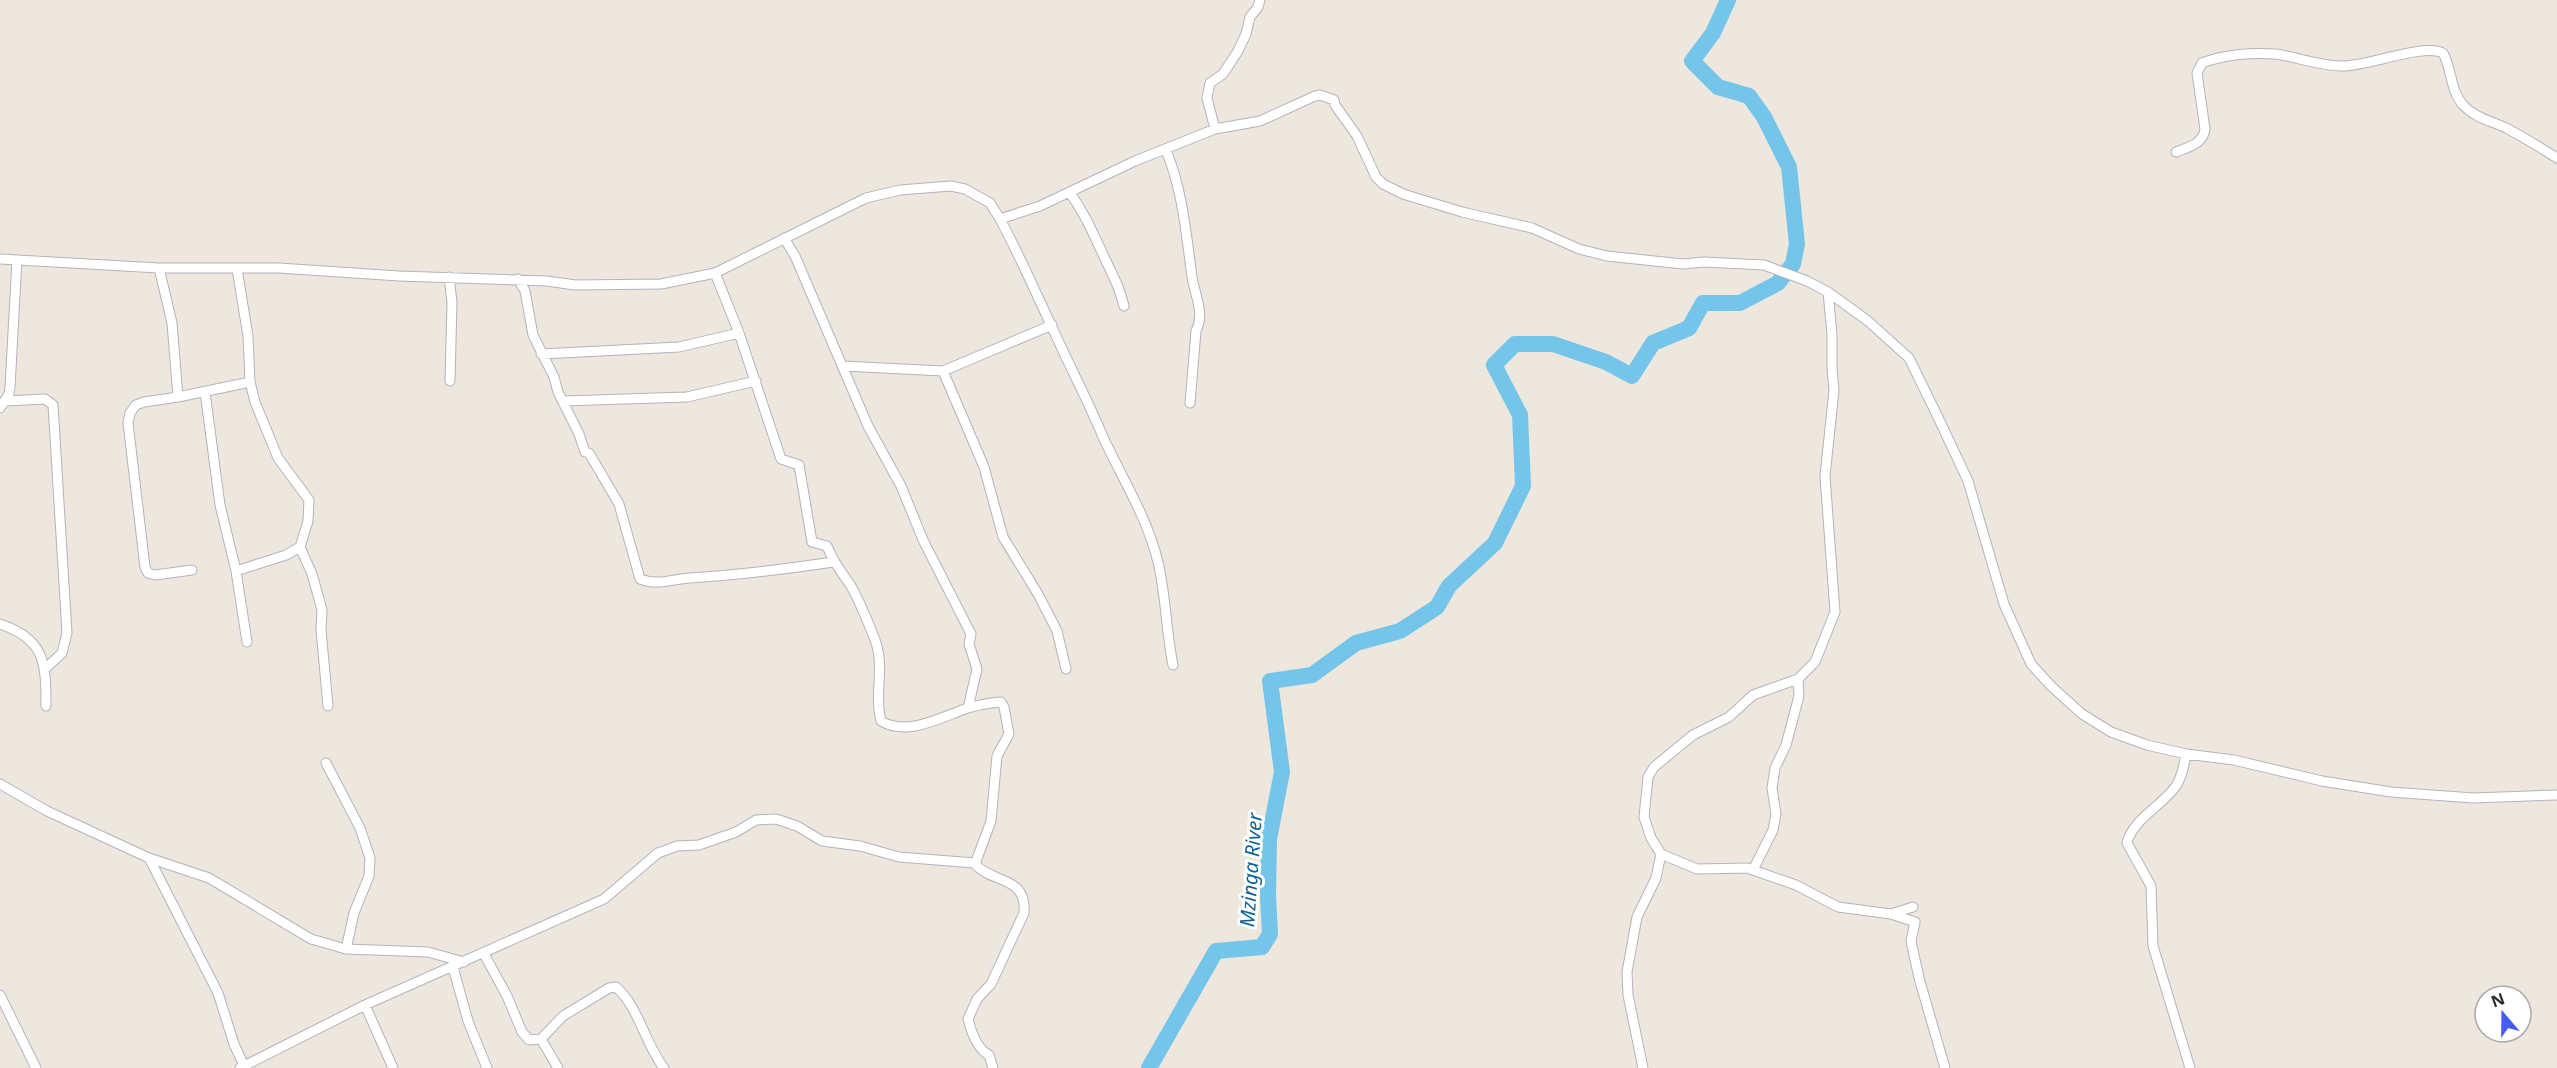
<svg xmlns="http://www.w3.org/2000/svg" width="2557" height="1068" font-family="'Noto Sans',sans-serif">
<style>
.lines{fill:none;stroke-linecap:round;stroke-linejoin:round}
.river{stroke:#75c5eb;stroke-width:16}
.minor-casing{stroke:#b1b4be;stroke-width:11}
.minor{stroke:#fff;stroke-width:9}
.labels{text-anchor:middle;stroke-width:6;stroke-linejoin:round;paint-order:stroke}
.water-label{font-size:20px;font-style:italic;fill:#126399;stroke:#fff}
</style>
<rect width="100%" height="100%" fill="#ede7de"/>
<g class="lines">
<path class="river" d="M1149,1068L1216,951L1262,947L1270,934L1268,896L1269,839L1282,772L1270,681L1312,675L1356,643L1400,631L1437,607L1449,586L1495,543L1523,486L1520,415L1494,365L1515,344H1553L1606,362L1632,376L1653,343L1689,328L1703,303H1740L1778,283L1793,264L1797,244L1789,167L1764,117L1749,96L1718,87L1692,61L1713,33L1728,0"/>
<defs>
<path id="minor" d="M1215,129L1207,98L1210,83L1223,74L1238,51L1246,34L1250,17L1258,7L1260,0
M1166,150C1183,192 1186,233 1192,277C1195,296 1205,313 1196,331L1190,403
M2176,152C2189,147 2203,144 2205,129L2197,73L2202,63C2223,55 2251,52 2275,54C2298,57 2319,66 2343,66C2369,66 2424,43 2443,53C2452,69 2450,90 2463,105C2476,119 2493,121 2508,129C2525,138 2541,148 2557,158
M1070,193C1086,215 1095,238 1107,263C1115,280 1119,286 1124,306
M1000,219C1021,258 1038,298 1057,338C1072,371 1089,403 1103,437C1122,478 1147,517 1158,562C1166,596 1166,631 1173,665
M784,238L795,256L868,426L901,486L923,540L971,634L969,644L977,669L968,708
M0,259L159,268H279L399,276L547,281L575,285L661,284L715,273L866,198L900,190L951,186L965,189L990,203L1000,219L1040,206L1135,161L1215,129L1260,121L1315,96L1320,95L1334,100L1335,105L1357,136L1376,177L1383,184L1403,194L1462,212L1532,228L1579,249L1607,256L1683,264L1704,262L1764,265L1807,281L1828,292L1868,321L1909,358L1936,413L1968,481L2004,604L2031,664L2051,686L2082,714L2111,732L2147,745L2186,754L2234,760L2322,781L2391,792L2473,798L2557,795
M159,268L172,323L178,397
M715,273L739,333L781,459L799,465L812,542L827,546C833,562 842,573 851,586C858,598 873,633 877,646C884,671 874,696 881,721C908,737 941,717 968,708C978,705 990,703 1001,702L1004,707L1009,734L997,756L991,821L975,864C992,884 1027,875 1024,913L991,984L977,999L968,1019C971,1031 977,1049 989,1055L993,1068
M449,277L452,302L450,381
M518,279L525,291L533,335L554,377L558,392L579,434L585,452L589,453L619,504L640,579C658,586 672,579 690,578C737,575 786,569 833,562
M541,354L679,347L739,333
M843,366L943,371L1052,325
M943,371L984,467L1003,537L1038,594L1057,631L1066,669
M205,392L220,505L236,571L247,642
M5,401L45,399L53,405L67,633L62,653L45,669
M563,401L687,397L756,381
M0,408L9,394L10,387L17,260
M300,547L312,574L322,610L321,630L328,706
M192,570L155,575L148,573L145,567L128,423L130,413L136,405L144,402L178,397L250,382
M236,571L286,555L300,547L308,521L309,500L278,458L255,402L250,382L248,336L237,269
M0,624C45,639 46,663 46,706
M2186,754C2184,765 2182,777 2176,786C2162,806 2133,819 2127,843L2151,886L2153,946L2190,1068
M326,763L360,828L370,858L369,876L354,913L346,949
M0,784L47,811L149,858L209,878L311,939L346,949L428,952L464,962
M1661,854L1697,869L1747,868L1796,885L1838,907L1891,914L1915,922L1911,941L1919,978L1945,1068
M149,858L218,993L234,1044L245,1068
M1753,870L1773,830L1776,814L1772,788L1775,768L1786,745L1799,696L1798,679
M1891,914L1913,907
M484,954L507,996L522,1032L529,1040L541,1039L563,1016L609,988L616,987C639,1007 645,1044 664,1068
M453,967L468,1021L487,1068
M0,995L36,1068
M365,1005L393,1068
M541,1039L558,1068
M240,1068L365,1005L604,899L658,853L677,846L699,845L736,832L756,820L776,819L797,826L822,841L860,846L899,857L975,863
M1643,1068L1628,995L1627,972L1637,917L1656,878L1661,854L1651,838L1644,817L1648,777L1654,767L1693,735L1729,717L1753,695L1798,679L1815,662L1835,612L1825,476L1834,390L1832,368V334L1828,292"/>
</defs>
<use href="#minor" class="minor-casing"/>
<use href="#minor" class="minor"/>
</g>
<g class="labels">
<g class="water-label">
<text transform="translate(1251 870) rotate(-86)" y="7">Mzinga River</text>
</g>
</g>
<g transform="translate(2503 1014) rotate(340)"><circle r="28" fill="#ffffff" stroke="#aaaaaa" stroke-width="1.5"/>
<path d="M0-4.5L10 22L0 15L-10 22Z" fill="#445bf4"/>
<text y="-9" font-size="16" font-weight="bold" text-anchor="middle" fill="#2b2b2b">N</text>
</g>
</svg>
